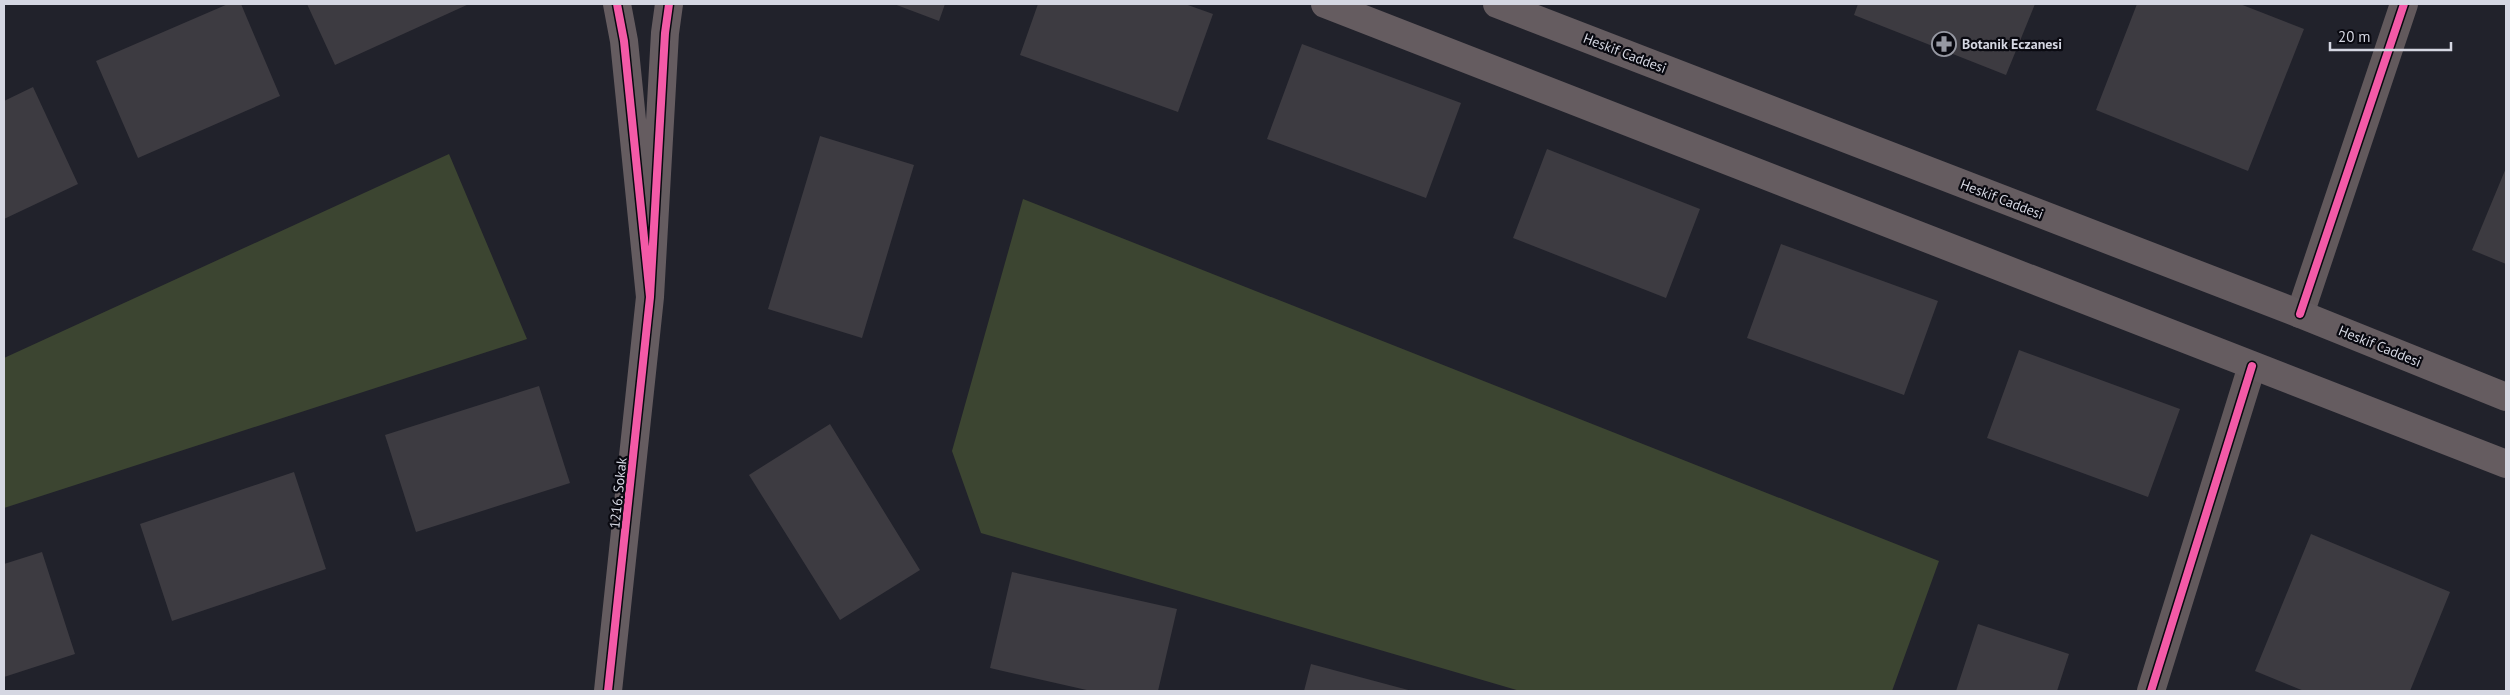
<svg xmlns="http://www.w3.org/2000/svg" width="2510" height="695" font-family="'PT Sans',sans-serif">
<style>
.green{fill:#3c4531}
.building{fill:#3d3b41}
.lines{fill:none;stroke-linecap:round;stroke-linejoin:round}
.street{stroke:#62595c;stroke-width:28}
.secondary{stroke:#655c60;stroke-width:28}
.cycleway-casing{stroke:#090910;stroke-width:11}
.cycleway{stroke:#f35aa7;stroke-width:8}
.labels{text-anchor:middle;stroke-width:4.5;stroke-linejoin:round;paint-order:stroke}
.poi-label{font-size:14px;font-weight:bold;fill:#d5d7e2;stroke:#090910;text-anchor:start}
.street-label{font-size:14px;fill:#d5d7e2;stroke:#090910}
</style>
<rect width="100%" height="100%" fill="#21222b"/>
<path class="green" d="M449,154L527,339L4,508V358Z
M1023,199L1939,561L1892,691H1520L981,533L952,451Z"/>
<path class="building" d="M228,4H241L280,96L138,158L96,61Z
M307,4H469L335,65Z
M894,4H945L939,21Z
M1038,4H1185L1213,14L1178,112L1020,55Z
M1858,4H2035L2006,75L1854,15Z
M2137,4H2240L2304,29L2248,171L2096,110Z
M1302,44L1461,103L1426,198L1267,139Z
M33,87L78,184L4,219V101Z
M820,136L914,165L862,338L768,309Z
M1547,149L1700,209L1666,298L1513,238Z
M2506,168V264L2472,250Z
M1781,244L1938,301L1904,395L1747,338Z
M2019,350L2180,409L2148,497L1987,438Z
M539,386L570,483L416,532L385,435Z
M830,424L920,570L840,620L749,475Z
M294,472L326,569L172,621L140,524Z
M2311,534L2450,592L2410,691H2304L2255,671Z
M42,552L75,654L4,677V564Z
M1012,572L1177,609L1158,691H1091L990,668Z
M1978,624L2069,654L2057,691H1956Z
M1311,664L1412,691H1304Z"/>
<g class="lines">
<path class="street" d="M2300,314L2404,4
M2151,691L2252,366"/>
<path class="secondary" d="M617,4L624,41L650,297L665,33L669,4
M1325,4L2506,464
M1497,4L2300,314L2506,397
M608,691L650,297"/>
<defs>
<path id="cycleway" d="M617,4L624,41L650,297L665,33L669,4
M2300,314L2404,4
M608,691L650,297
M2151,691L2252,366"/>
</defs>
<use href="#cycleway" class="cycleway-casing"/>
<use href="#cycleway" class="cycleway"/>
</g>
<defs>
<symbol id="pharmacy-ring" viewBox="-11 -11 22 22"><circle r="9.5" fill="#090910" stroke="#9698a2" stroke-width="1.5"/><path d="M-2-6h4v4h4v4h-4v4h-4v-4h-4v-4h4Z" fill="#9698a2"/></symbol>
</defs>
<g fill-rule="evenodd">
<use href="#pharmacy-ring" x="1930" y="30" width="28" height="28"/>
</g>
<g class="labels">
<g class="poi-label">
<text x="1962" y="49">Botanik Eczanesi</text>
</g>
<g class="street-label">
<text transform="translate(1625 53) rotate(21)" y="5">Heskif Caddesi</text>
<text transform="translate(2002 199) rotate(21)" y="5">Heskif Caddesi</text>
<text transform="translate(2380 346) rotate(22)" y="5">Heskif Caddesi</text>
<text transform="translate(618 493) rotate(-84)" y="5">1216. Sokak</text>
</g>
</g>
<rect width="2510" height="695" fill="none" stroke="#d5d7e2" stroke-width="10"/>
<path d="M2330 42v8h121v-8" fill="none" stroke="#d5d7e2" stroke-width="2.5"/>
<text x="2338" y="42" font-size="15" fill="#d5d7e2" stroke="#090910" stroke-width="4" paint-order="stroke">20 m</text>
</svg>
